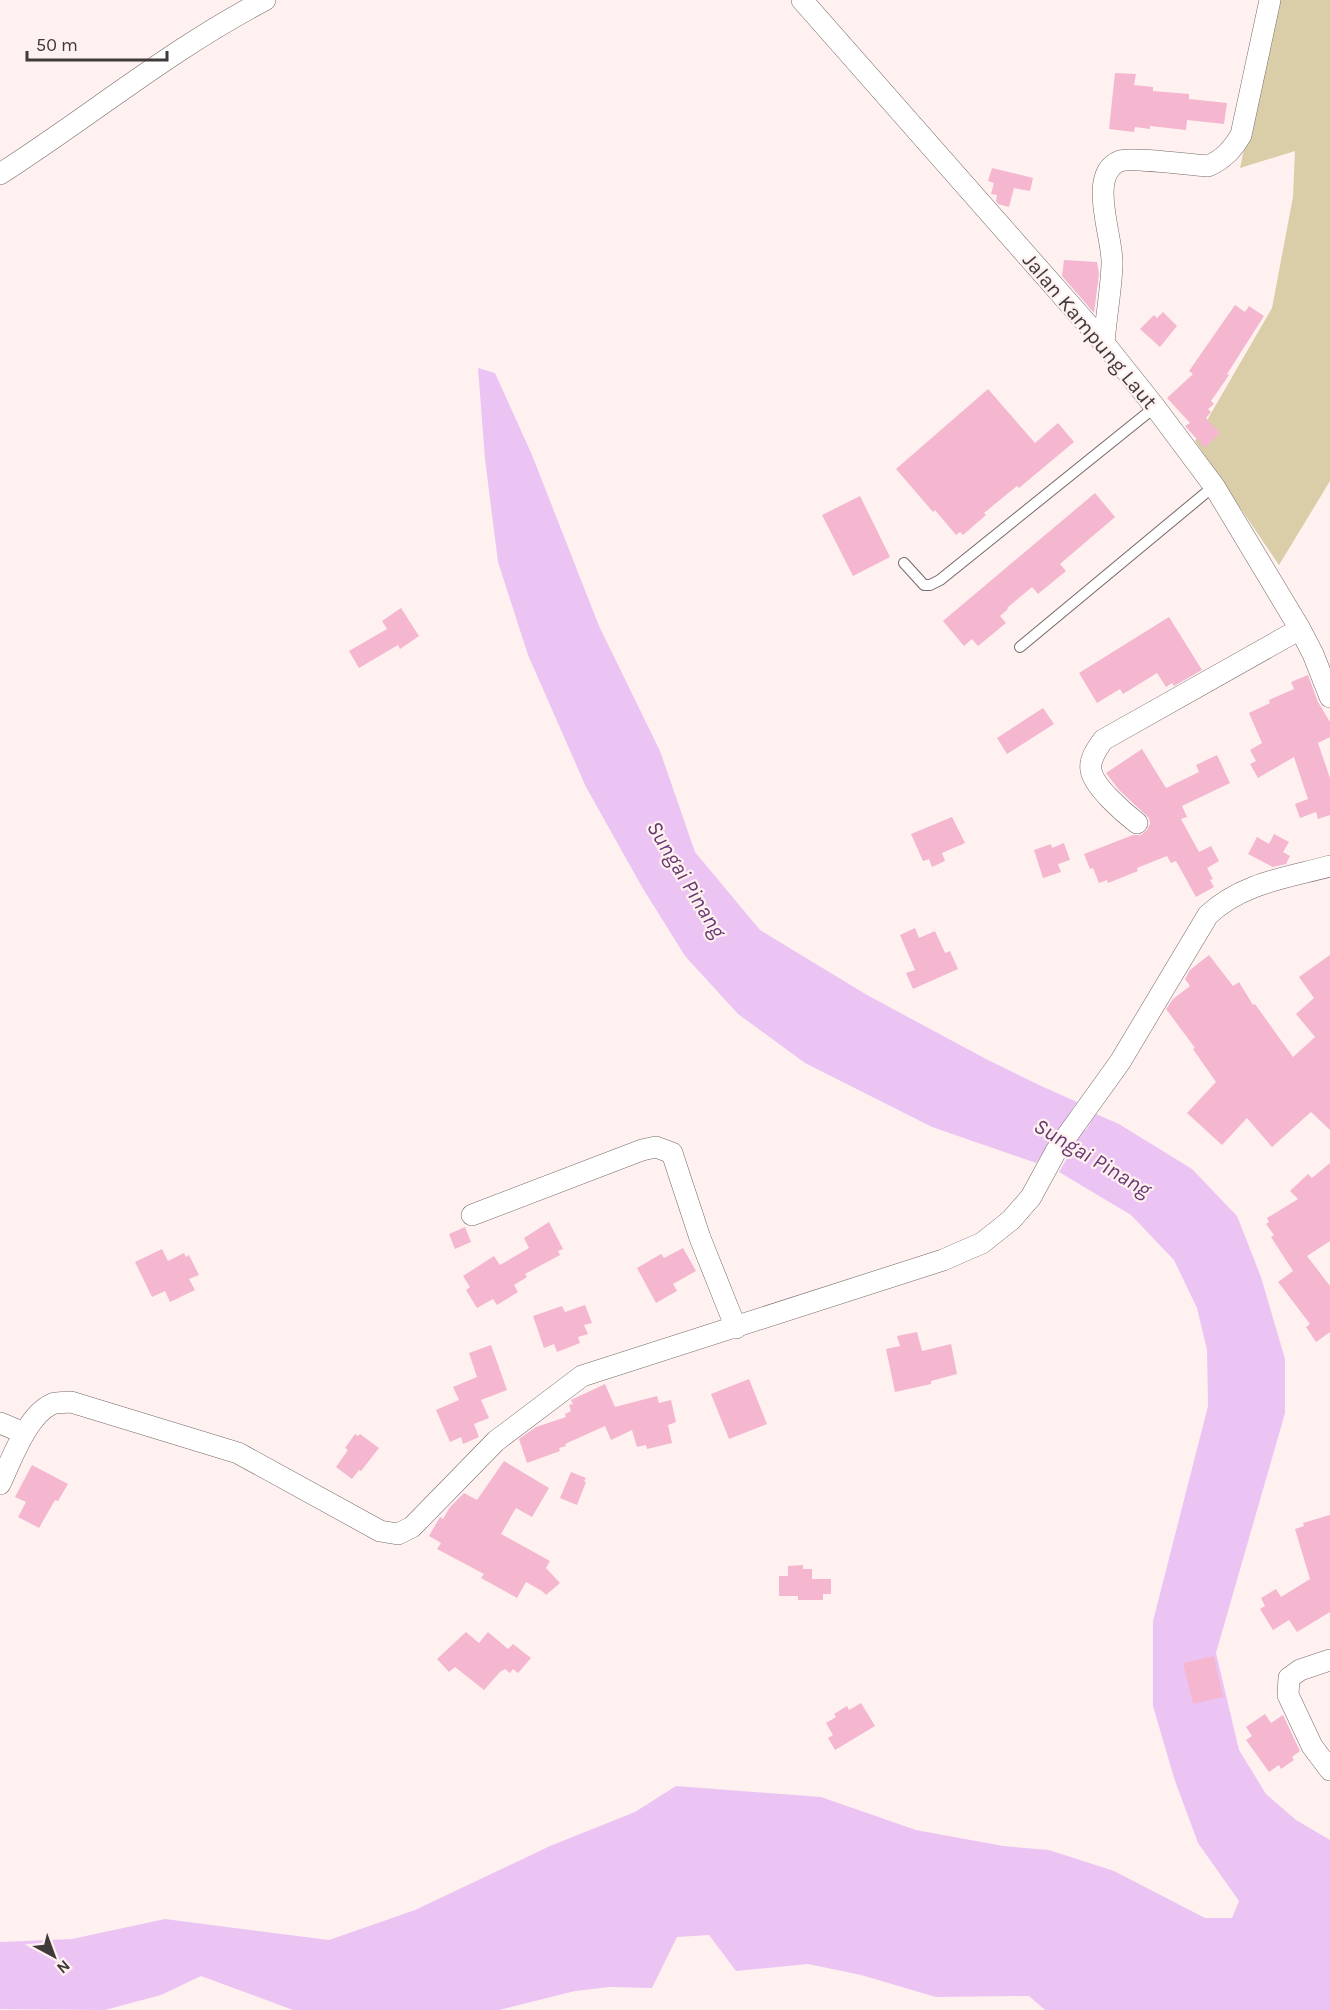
<svg xmlns="http://www.w3.org/2000/svg" width="1330" height="2010" font-family="Karla,sans-serif">
<style>
.green{fill:#dacea8}
.water{fill:#ebc4f3}
.building{fill:#f4b7cf}
.lines{fill:none;stroke-linecap:round;stroke-linejoin:round}
.lane-casing{stroke:#746968;stroke-width:12}
.street-casing{stroke:#746968;stroke-width:22}
.lane{stroke:#fff;stroke-width:10}
.street{stroke:#fff;stroke-width:21}
.labels{text-anchor:middle;stroke-width:4.5;stroke-linejoin:round;paint-order:stroke}
.street-label{font-size:21px;fill:#403b3a;stroke:#fef1f0}
.water-label{font-size:22px;font-style:italic;fill:#683872;stroke:#fef1f0}
</style>
<rect width="100%" height="100%" fill="#fef1f0"/>
<path class="green" d="M1276,0H1330V481L1279,565L1195,441L1272,308L1293,197L1295,151L1240,168Z"/>
<path class="water" d="M478,368L495,373L532,455L599,626L660,751L695,852L760,930L867,995L986,1059L1039,1085L1077,1102L1066,1118L1086,1130L1096,1114L1119,1124L1192,1169L1237,1216L1261,1277L1285,1359V1413L1216,1653L1239,1750L1266,1794L1296,1820L1330,1840V2010H1045L1029,1996L936,1997L861,1975L808,1964L736,1971L709,1935L677,1937L652,1988L610,1987L575,1991L499,2010H293L201,1976L161,1995L105,2010L0,2009V1942L72,1939L165,1919L329,1940L415,1910L550,1846L635,1812L676,1786L821,1797L916,1830L1003,1846L1049,1850L1114,1871L1205,1918H1232L1239,1901L1198,1843L1174,1778L1153,1706V1621L1208,1406L1207,1350L1197,1308L1174,1260L1131,1215L1059,1172L1076,1143L1058,1132L1036,1163L932,1127L805,1063L738,1014L685,956L642,887L586,787L528,655L498,562L485,459Z"/>
<path class="building" d="M1115,73L1136,74L1134,85L1153,87V91L1189,94V99L1227,103L1224,124L1187,120L1186,130L1150,126V129L1135,127L1134,132L1109,129Z
M992,168L1033,178L1030,191L1014,188L1009,207L998,204L996,201L997,195L991,194L994,183L988,181Z
M1064,260L1097,262L1099,274L1094,313L1062,276Z
M1235,305L1245,312L1249,306L1264,316L1227,374L1229,375L1211,401L1214,404L1208,409L1211,412L1206,418L1220,433L1205,448L1185,426L1190,423L1167,398L1193,374L1189,371Z
M1163,312L1177,326L1160,347L1140,329L1154,315L1157,318Z
M988,389L1035,443L1058,423L1074,442L1019,488L1017,486L984,513L986,515L963,535L960,532L956,535L935,510L933,512L896,469Z
M1095,493L1115,517L1060,564L1066,571L1038,594L1032,587L1007,608L1008,609L1000,616L1006,623L978,646L972,639L964,646L943,621Z
M860,496L890,557L853,576L822,515Z
M401,608L419,636L400,649L398,645L359,668L349,651L387,629L382,621Z
M1169,617L1202,670L1174,686L1172,683L1166,687L1157,673L1123,694L1120,689L1097,703L1079,673Z
M1308,675L1318,702L1330,722V737L1318,743L1330,778V815L1318,819L1316,812L1300,818L1295,804L1308,799L1294,757L1258,778L1250,764L1256,761L1250,750L1262,743L1249,713L1270,703L1269,700L1294,689L1291,682Z
M1043,708L1054,724L1007,754L997,738Z
M1142,749L1166,788L1199,772L1196,765L1217,755L1230,783L1182,806L1187,817L1181,819L1199,852L1211,846L1219,861L1207,868L1213,879L1210,880L1214,887L1196,897L1176,861L1171,863L1167,856L1137,868L1138,871L1108,883L1107,880L1099,883L1093,868L1090,869L1084,854L1133,835H1141L1147,830L1150,824L1149,818L1119,790L1106,773Z
M952,817L965,843L942,853L945,861L932,867L929,859L923,861L911,834Z
M1274,834L1289,842L1283,852L1290,856L1286,864L1273,867L1248,854L1257,837L1269,844Z
M1064,843L1070,860L1058,864L1061,872L1043,878L1034,850L1051,844L1052,848Z
M915,928L919,938L935,931L945,953L950,951L958,969L913,989L906,973L915,970L900,935Z
M1209,955L1233,986L1239,982L1253,1005L1255,1004L1293,1057L1315,1037L1296,1014L1314,998L1299,977L1330,955V1130L1311,1112L1272,1147L1247,1118L1222,1145L1187,1113L1216,1082L1193,1049L1195,1048L1166,1009L1173,999L1190,986L1185,979L1190,970Z
M1330,1163V1241L1307,1256L1330,1286V1332L1316,1342L1306,1327L1310,1324L1278,1282L1293,1271L1271,1237L1274,1235L1266,1224L1269,1222L1267,1218L1298,1199L1290,1191L1308,1174L1312,1178Z
M549,1222L563,1249L558,1251L560,1255L525,1274L527,1277L514,1285L518,1292L497,1305L493,1299L477,1308L466,1290L470,1287L463,1276L494,1256L500,1265L529,1248L524,1238Z
M465,1227L471,1242L455,1249L449,1234Z
M683,1248L696,1271L673,1284L677,1291L656,1303L637,1268L661,1254L664,1258Z
M162,1249L168,1261L184,1253L186,1257L189,1255L199,1275L189,1279L195,1290L170,1302L165,1291L152,1297L135,1262Z
M585,1305L592,1323L584,1325L588,1334L578,1337L580,1343L557,1352L554,1344L544,1348L533,1316L562,1306L565,1312Z
M917,1332L922,1351L951,1344L957,1374L931,1381V1384L895,1392L886,1349L900,1346L897,1336Z
M491,1345L507,1390L481,1400L489,1418L474,1424L479,1437L463,1444L461,1437L450,1442L436,1410L459,1400L453,1387L477,1377L469,1353Z
M749,1379L767,1424L729,1439L711,1394Z
M605,1384L615,1407L657,1396L659,1403L671,1400L676,1422L668,1425L672,1443L647,1449L646,1445L637,1447L632,1430L611,1440L605,1426L565,1444L566,1446L559,1448L560,1451L527,1463L519,1439L536,1427L566,1417L565,1414L571,1411L569,1405L573,1404L571,1400Z
M355,1434L358,1436L360,1434L379,1448L361,1471L359,1470L352,1479L336,1467L348,1450L345,1448Z
M504,1461L549,1488L532,1517L516,1508L501,1534L550,1561L546,1568L560,1583L546,1595L542,1591L526,1582L517,1598L481,1578L484,1574L437,1549L441,1543L429,1536L440,1517L443,1519L450,1507L464,1493L477,1500Z
M32,1465L68,1484L58,1501L55,1500L39,1528L18,1517L26,1502L15,1497Z
M571,1472L586,1478L584,1481L586,1482L577,1505L560,1498Z
M1330,1515V1612L1297,1632L1289,1620L1273,1630L1260,1609L1265,1606L1261,1598L1276,1589L1281,1597L1310,1579L1295,1529L1304,1526L1303,1523Z
M803,1565V1569H812V1579H831V1594H823V1600H798V1596H779V1576H788V1566Z
M466,1632L479,1643L488,1632L508,1649L513,1644L531,1658L518,1673L513,1669L510,1673L505,1669L500,1672L484,1690L455,1667L449,1672L437,1659Z
M1214,1656L1223,1697L1193,1704L1183,1663Z
M861,1703L875,1726L835,1750L828,1738L833,1735L826,1723L836,1717L834,1714L847,1706L849,1710Z
M1265,1714L1271,1723L1283,1715L1300,1751L1292,1757L1294,1760L1281,1769L1279,1765L1269,1772L1246,1740L1252,1736L1246,1727Z"/>
<g class="lines">
<defs>
<path id="lane" d="M904,563L924,585H930L940,580L1155,407
M1020,647L1214,486"/>
<path id="street" d="M802,0L1104,343L1155,407L1214,486L1300,629L1313,654L1330,697
M0,174C89,117 171,49 265,0
M1104,343C1106,317 1111,291 1112,265C1114,239 1086,174 1120,161C1130,157 1193,165 1208,166C1224,159 1232,150 1241,135L1270,0
M1137,823C1124,813 1093,786 1091,770C1089,759 1097,749 1103,740L1300,629
M472,1215L642,1150L656,1147L672,1153L700,1238L736,1328
M0,1423L24,1433
M0,1484C11,1461 27,1415 52,1404C57,1402 65,1403 71,1402L238,1453L380,1531L398,1534L412,1527L496,1441L582,1376L943,1260L982,1243L1011,1220L1031,1197L1056,1151L1120,1062L1208,915C1242,883 1286,878 1330,866
M1330,1660L1300,1670L1289,1678L1288,1695L1312,1746L1330,1770"/>
</defs>
<use href="#lane" class="lane-casing"/>
<use href="#street" class="street-casing"/>
<use href="#lane" class="lane"/>
<use href="#street" class="street"/>
</g>
<g class="labels">
<g class="street-label">
<text transform="translate(1090 331) rotate(50)" y="7">Jalan Kampung Laut</text>
</g>
<g class="water-label">
<text transform="translate(687 879) rotate(59)" y="8">Sungai Pinang</text>
<text transform="translate(1093 1157) rotate(31)" y="8">Sungai Pinang</text>
</g>
</g>
<g transform="translate(54 1956) rotate(139)" stroke="#fef1f0" stroke-width="4.5" paint-order="stroke">
<path d="M0-4.5L10 22L0 15L-10 22Z" fill="#403b3a"/>
<text y="-9" font-size="16" font-weight="bold" text-anchor="middle" fill="#403b3a">N</text>
</g>
<path d="M27 51v9h140v-9" fill="none" stroke="#403b3a" stroke-width="3"/>
<text x="36" y="51" font-size="18" fill="#403b3a" stroke="#fef1f0" stroke-width="4.5" paint-order="stroke">50 m</text>
</svg>
